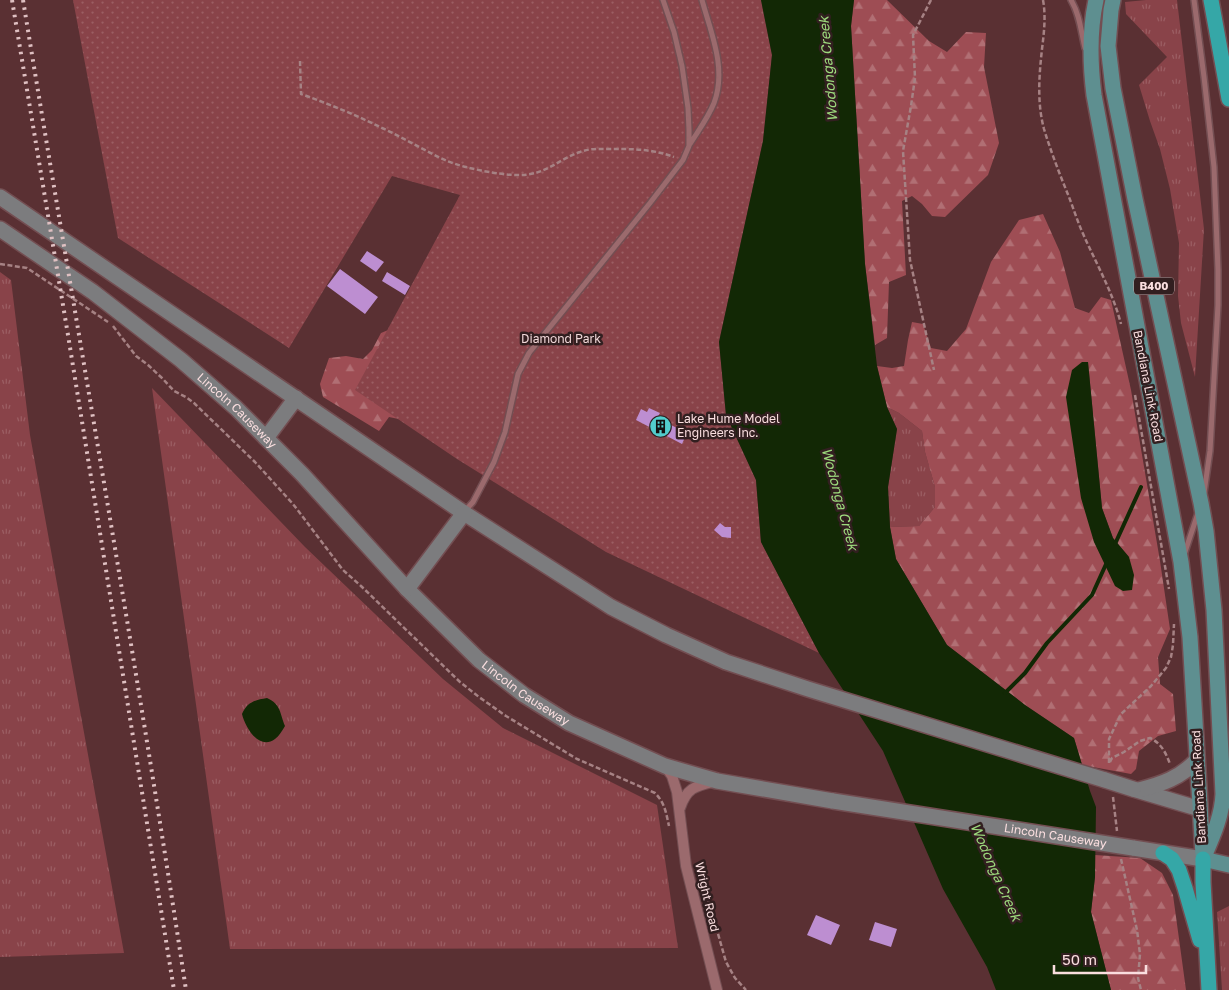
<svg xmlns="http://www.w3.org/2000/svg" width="1229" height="990" font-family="'Golos Text',sans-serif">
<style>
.grass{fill:url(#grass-tufts)}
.forest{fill:url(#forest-firs);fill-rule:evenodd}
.park{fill:url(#park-dots)}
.water{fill:#122805}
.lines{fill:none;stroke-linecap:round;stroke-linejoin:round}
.stream{stroke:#122805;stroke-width:4}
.building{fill:#bd8ed1}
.lane-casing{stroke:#734e52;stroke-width:8}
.street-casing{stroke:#734e52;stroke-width:12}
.secondary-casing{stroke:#734e52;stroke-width:18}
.primary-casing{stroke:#734e52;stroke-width:18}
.highway-casing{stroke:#734e52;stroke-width:18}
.path{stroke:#a68284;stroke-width:2.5;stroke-dasharray:5 2.5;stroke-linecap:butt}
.lane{stroke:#9b6a6d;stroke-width:5}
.street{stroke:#9b6a6d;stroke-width:10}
.secondary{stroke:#7c7c7e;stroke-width:15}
.primary{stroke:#5e8f90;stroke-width:15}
.highway{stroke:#35a7a7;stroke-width:15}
.rail{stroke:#dfc0c2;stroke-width:4;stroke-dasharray:2.5 5;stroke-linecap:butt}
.secondary-bridge-casing{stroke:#734e52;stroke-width:18;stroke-linecap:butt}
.secondary-bridge{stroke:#7c7c7e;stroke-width:15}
.labels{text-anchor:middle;stroke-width:5;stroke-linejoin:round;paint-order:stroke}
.shield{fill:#321f20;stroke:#bea5a6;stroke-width:1}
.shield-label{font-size:11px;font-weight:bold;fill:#fadedf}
.park-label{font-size:12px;fill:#f0d7d8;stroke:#321f20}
.street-label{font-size:12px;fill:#fadedf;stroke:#321f20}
.poi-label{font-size:12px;fill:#fadedf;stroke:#321f20;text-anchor:start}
.water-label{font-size:14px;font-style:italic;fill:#9cd97c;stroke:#321f20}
</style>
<defs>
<pattern id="grass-tufts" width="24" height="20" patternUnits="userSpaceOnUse" patternTransform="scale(1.25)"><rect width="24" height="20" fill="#894349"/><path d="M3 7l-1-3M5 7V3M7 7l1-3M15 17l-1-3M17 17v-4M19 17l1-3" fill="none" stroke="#9b5e63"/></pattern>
<pattern id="forest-firs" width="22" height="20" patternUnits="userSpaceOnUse" patternTransform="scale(1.25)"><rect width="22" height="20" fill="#9e4d54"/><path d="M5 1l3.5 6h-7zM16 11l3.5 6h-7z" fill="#b16f74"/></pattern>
<pattern id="park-dots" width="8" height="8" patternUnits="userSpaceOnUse" patternTransform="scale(1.25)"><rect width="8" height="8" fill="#894349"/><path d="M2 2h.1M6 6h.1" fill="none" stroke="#9b5e63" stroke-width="1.8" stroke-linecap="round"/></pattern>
</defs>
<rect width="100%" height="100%" fill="#5a3033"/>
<path class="grass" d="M1146,0H1177L1204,229L1195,377L1181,323L1178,296L1179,243L1170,189L1160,149L1150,121L1139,85L1167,57L1126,14L1125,2Z
M0,272L11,280L30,435L124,953L0,957Z
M152,388L305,547L443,679L503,728L657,805L678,948L230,949Z
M887,407L899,413L922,431L925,452L935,487V507L919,526L890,527L888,487L897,429Z
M1229,906V990H1222L1217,912Z"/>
<path class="forest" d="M854,0H887L929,41L947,52L966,32L986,33L984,67L999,143L988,175L945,217L932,216L922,204L912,196L902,201L906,275L889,282L887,338L875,345L865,264L851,26Z
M1043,214L1060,252L1075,308L1089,313L1101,297L1111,300L1131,390L1160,561L1170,629L1158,657L1160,684L1173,694L1176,731L1158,736L1139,751L1136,769L1131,774L1082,765L1074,738L1025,705L947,645L896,559L890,527L919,526L935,507V487L925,452L922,431L899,413L887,407L877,366L892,368L904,366L908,340L912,322L923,324L931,348L947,351L966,329L991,262L1019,220ZM1088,362L1102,508L1113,538L1129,557L1094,542Z
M393,328L413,422L389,417L379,431L323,397L320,384L329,358L346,356L363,359L372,350L381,333Z
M1095,855L1140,858L1162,873L1173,895L1186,990H1111L1091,912L1095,877Z"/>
<path class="park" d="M73,0H761L772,55L763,141L719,342L726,415L756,480L761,542L819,653L606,552L457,459L355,390L460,195L392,176L289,348L118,238Z"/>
<path class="water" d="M761,0H854L851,26L865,264L877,366L887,407L897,429L888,487L890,527L896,559L947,645L1025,705L1074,738L1090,791L1096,807L1095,877L1091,912L1111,990H996L987,967L943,889L883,751L819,653L761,542L756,480L726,415L719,342L763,141L772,55Z
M1082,362H1088L1102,508L1113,538L1129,557L1134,575L1132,590L1123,591L1115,586L1094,542L1081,498L1066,397L1072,370Z
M267,698C281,704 280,714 285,726C282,731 279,736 275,739C259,751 245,727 242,714C247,702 255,700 267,698Z"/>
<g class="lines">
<path class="stream" d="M1115,544L1141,487
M1005,693L1025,673L1047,643L1092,595L1107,562"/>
</g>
<path class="building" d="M367,251L384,262L376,272L360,261Z
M340,269L378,297L365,314L327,286Z
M387,272L410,286L405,295L382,281Z
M649,408L660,413L657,418L687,433L682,444L636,420L641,409L647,412Z
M720,523L725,527H731V538L722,537L714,530Z
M816,915L840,925L831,945L807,935Z
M875,922L897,929L891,947L869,940Z"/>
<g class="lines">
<defs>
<path id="lane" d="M1071,0C1080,15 1081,32 1085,48
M1194,0L1204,77L1214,167L1218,270V305L1210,451L1204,493
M690,144C698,131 708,118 714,103C727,69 711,33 702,0
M464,512L473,502L494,462L505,432L518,374L529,353L650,203L683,160L689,146V130L688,108L682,66L674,32L663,0
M1184,555L1198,513"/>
<path id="street" d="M665,766L672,776L677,792L686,866L717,990
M680,808C687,787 696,786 716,781"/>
<g id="secondary">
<path d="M0,197L464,513L611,607L666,635L726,662L808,689L1105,780"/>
<path id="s1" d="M0,229L93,292L181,360L236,408L302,474L407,589L479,660L524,695L569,723L665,766L717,781L833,801"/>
<path d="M266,438L296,398"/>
<path d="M407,589L464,513"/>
<path d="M1133,789L1200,809"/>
<path d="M1139,790C1162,784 1180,778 1197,760"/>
<path d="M1133,848L1203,859"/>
</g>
<path id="primary" d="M1096,0C1089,32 1090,63 1094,95L1181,562L1190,637L1203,855
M1113,0L1111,10L1108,46L1113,88L1135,199L1201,503L1206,531L1214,610L1223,794C1222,817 1212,838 1203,859
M1203,859L1229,865"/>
<path id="highway" d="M1211,0L1229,99
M1163,853L1172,859L1179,870L1185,888L1200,940
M1203,859V882L1209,990"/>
</defs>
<use href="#lane" class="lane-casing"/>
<use href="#street" class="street-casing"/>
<use href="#secondary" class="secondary-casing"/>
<use href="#primary" class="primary-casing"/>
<use href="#highway" class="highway-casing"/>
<path class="path" d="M931,0L913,35L915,78L911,106L903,151L910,260L934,370
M1043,0C1046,16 1044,33 1042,49C1039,76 1037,103 1044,129C1051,152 1060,175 1069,197C1074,210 1078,223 1084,236C1097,265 1113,293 1121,324
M300,61L301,94C329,104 356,115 382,128C404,138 425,151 447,161C464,168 499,175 517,175C545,176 557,160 580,152C590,148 600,149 611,149C633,149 653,149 674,157
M0,264L27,268L108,322
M113,326L136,356L148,365L162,378L174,391L186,397L194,403L255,462L293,504L343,570L361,586L460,682L479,697L506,716L577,759L655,793C665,803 666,813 669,826
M1135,395L1169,589
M1110,762L1112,758L1124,752L1140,741L1150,738C1161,743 1166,753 1170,764
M1109,763V739L1121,714L1151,686L1166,668L1171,657L1173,645L1174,624
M1113,797L1117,831
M1121,859L1137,930L1140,954L1138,978L1141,990
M698,871L701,873L707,885V895L726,962L735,978L746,990"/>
<use href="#lane" class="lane"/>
<use href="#street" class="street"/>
<use href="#secondary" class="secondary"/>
<use href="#primary" class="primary"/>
<use href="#highway" class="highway"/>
<path class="rail" d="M12,0L68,335L174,990
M23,0C77,330 136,659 186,990"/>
<defs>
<g id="secondary-bridge">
<path d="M1105,780L1133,789"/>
<path id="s2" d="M833,801L1133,848"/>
</g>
</defs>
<use href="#secondary-bridge" class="secondary-bridge-casing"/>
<use href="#secondary-bridge" class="secondary-bridge"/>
</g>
<defs>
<symbol id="building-disc" viewBox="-11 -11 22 22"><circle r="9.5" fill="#52cdcd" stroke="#321f20"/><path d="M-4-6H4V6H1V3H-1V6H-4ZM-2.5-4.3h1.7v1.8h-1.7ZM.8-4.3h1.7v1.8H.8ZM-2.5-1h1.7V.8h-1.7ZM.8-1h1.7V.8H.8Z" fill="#111"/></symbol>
</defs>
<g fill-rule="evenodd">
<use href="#building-disc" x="648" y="414" width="25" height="25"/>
</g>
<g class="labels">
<rect class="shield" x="1134" y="277.5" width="40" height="17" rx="4"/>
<g class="shield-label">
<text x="1154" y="290">B400</text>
</g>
<g class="park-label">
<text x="561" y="343">Diamond Park</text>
</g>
<g class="street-label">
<text transform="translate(1148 386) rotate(79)" y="4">Bandiana Link Road</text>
<text dy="4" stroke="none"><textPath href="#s1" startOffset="299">Lincoln Causeway</textPath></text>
<text dy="4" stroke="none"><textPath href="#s1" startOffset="704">Lincoln Causeway</textPath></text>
<text transform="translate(1199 787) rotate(-93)" y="4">Bandiana Link Road</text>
<text dy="4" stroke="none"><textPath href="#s2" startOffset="225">Lincoln Causeway</textPath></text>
<text transform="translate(707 897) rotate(77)" y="4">Wright Road</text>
</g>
<g class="poi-label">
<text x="677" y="423">Lake Hume Model<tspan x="677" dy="14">Engineers Inc.</tspan></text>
</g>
<g class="water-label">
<text transform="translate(828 69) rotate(-95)" y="5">Wodonga Creek</text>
<text transform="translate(840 499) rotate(75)" y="5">Wodonga Creek</text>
<text transform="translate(996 872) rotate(66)" y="5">Wodonga Creek</text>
</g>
</g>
<path d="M1054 965v8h92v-8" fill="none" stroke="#fadedf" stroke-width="2.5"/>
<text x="1062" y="965" font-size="15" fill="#fadedf" stroke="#321f20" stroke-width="4" paint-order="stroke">50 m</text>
</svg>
